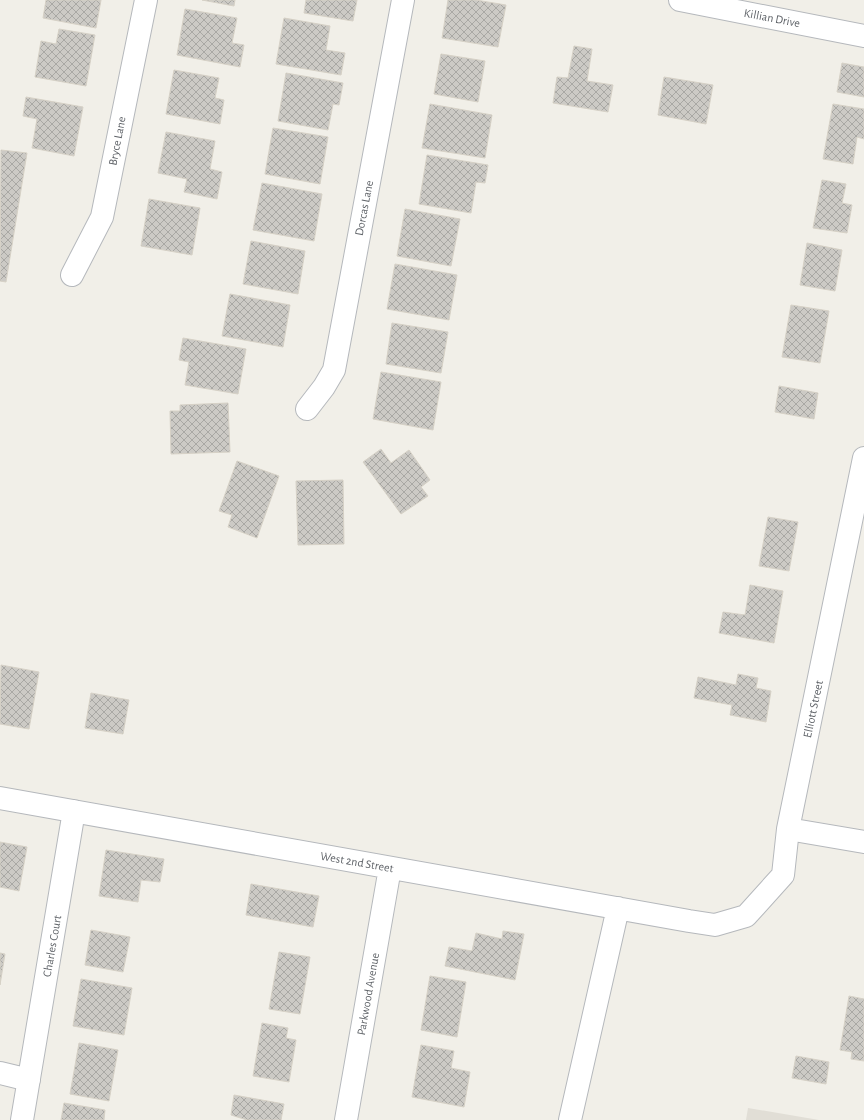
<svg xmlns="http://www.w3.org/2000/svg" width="864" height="1120" font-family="'Alegreya Sans',sans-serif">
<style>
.education{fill:#e1ded6}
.building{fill:url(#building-cross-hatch);stroke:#d6d1c6}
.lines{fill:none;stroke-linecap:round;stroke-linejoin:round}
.minor-casing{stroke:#b5b8bc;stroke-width:24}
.minor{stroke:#fff;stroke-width:22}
.labels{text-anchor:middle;stroke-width:3.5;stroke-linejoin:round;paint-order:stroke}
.street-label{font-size:12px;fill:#5f6368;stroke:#fff}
</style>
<defs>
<pattern id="building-cross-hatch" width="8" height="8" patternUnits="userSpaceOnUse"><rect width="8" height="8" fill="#cccac5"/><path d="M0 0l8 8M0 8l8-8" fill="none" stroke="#a9a8a4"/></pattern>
</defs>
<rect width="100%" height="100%" fill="#f1efe8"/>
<path class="education" d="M748,1108L819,1120H746Z"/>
<path class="building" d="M46,0H101L96,28L43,18Z
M202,0H235L234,6Z
M306,0H357L353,21L304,13Z
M448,0H476L506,5L498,47L442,38Z
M185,9L237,18L232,43L244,45L240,67L177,55Z
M284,18L330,26L326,50L345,53L341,75L276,64Z
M59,29L95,35L86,86L35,77L41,41L56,44Z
M574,46L592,49L587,81L613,85L608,112L553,103L557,77L568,78Z
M441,54L485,61L478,102L434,94Z
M842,63L864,67V97L837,92Z
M174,70L219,78L215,98L224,100L220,124L166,114Z
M286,73L343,83L339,105L333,104L328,130L278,121Z
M664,77L713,85L706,124L658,115Z
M26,97L83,107L74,156L32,148L37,119L23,116Z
M430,104L492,115L485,158L422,148Z
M833,104L864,109V139L857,137L853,164L823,159Z
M273,128L328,137L320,184L265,174Z
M166,132L215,141L210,169L222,172L217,199L184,192L187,179L158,173Z
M1,150L27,153L6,282L0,281Z
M427,155L488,165L485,183L476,182L471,213L419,204Z
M822,180L846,184L842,203L852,205L847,233L813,228Z
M262,183L322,194L314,241L253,230Z
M149,199L200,208L192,255L141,246Z
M405,209L460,219L451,266L397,256Z
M251,241L305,251L298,294L243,284Z
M807,243L842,250L835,291L800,285Z
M395,264L457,275L449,320L387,309Z
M230,294L290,305L283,347L222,336Z
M791,305L829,311L820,363L782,357Z
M392,323L448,332L441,373L386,364Z
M183,338L246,349L238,394L185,385L189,362L179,360Z
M381,372L441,382L433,430L373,419Z
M779,386L818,393L814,419L775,412Z
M228,403L230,452L171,454L170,411H180V405Z
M381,449L391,463L409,450L430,480L421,487L428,496L401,514L363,462Z
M237,461L279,476L257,538L228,527L232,515L219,511Z
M343,480L344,544L298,545L296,481Z
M768,517L798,522L789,571L759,566Z
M750,585L783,591L774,643L719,633L723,612L745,615Z
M1,665L39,672L29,729L0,724Z
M738,674L758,678L756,688L771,691L766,722L730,715L732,705L694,698L698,677L736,685Z
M91,693L129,700L123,734L85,728Z
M0,842L27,847L19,891L0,887Z
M106,850L164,859L160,882L141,880L138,902L99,896Z
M251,884L319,896L313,927L246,915Z
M91,930L130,937L123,972L85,965Z
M503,931L524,934L515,980L445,966L449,947L472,951L476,933L502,939Z
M279,952L310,957L300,1014L269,1009Z
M0,953L5,954L0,985Z
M430,976L466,982L457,1037L421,1030Z
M81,979L132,988L124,1035L73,1026Z
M849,996L864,999V1061L851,1059L852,1052L840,1050Z
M262,1023L288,1028L286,1038L296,1040L289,1082L253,1076Z
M79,1043L118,1050L109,1101L70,1094Z
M421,1045L454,1051L451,1068L470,1072L464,1107L412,1097Z
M796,1056L829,1062L826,1084L792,1078Z
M234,1095L284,1104L281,1120H247L231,1115Z
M64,1103L105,1110L104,1120H61Z"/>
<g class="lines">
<defs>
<path id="minor" d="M680,0L864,36
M72,275L102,217L146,0
M307,409L324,387L334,370L403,0
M0,798L689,921L715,925L746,916L783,875L788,829L864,458
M788,829L864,842
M0,1073L29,1080
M22,1120L74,811
M346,1120L390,868
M570,1120L618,908"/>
</defs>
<use href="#minor" class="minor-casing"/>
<use href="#minor" class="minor"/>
</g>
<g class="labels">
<g class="street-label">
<text transform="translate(772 18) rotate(11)" y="4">Killian Drive</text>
<text transform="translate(117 141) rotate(-79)" y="4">Bryce Lane</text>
<text transform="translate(364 208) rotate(-79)" y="4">Dorcas Lane</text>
<text transform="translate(813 709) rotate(-78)" y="4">Elliott Street</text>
<text transform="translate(357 862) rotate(10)" y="4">West 2nd Street</text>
<text transform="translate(52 946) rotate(-80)" y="4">Charles Court</text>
<text transform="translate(368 994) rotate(-80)" y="4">Parkwood Avenue</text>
</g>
</g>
</svg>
